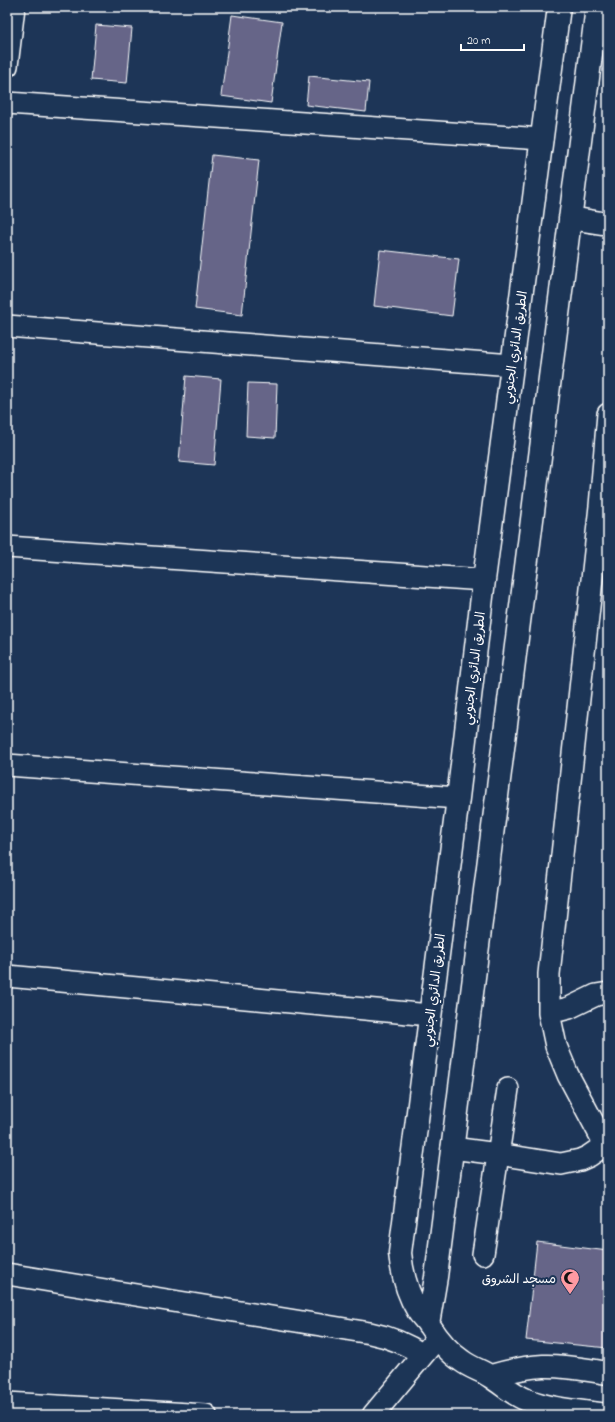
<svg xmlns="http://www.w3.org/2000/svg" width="615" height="1422" font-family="'Indie Flower','Playpen Sans Arabic',sans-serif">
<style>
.building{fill:#666588;stroke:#fff}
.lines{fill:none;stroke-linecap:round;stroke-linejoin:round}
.minor-casing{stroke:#fff;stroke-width:24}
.major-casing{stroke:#fff;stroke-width:25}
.minor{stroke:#1d3557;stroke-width:21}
.major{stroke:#1d3557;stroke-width:22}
.labels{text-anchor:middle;stroke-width:4;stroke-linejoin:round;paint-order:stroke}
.street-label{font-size:13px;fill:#fff;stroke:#1d3557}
.poi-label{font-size:13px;fill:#fff;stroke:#1d3557;text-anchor:end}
</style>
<rect width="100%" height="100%" fill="#1d3557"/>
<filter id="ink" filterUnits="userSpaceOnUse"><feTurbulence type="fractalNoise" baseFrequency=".025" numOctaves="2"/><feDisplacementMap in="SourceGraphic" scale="8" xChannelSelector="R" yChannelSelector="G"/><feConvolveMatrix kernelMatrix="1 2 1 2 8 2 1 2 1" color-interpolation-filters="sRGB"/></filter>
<g filter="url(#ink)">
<path class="building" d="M232,15L282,22L271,103L221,96Z
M96,25L132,28L127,83L91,80Z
M309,76L369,82L366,112L306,105Z
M212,155L259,160L242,315L195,309Z
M380,250L459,259L452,316L374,306Z
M186,376L221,379L214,465L179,462Z
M248,383L277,384L275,438L246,436Z
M537,1242L608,1251V1348L526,1340Z"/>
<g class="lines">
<defs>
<path id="minor" d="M7,66L14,7
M7,103L542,139
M7,326L512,365
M608,414L600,506L549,974V1013L556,1046L568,1075L608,1150
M7,547L484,580
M7,765L458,798
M7,976L430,1015
M549,1013L569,1008L596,995L608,993
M452,1148L498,1154L561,1164L580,1160L589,1156L605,1145
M483,1254L508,1089
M7,1274L370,1333C390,1337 407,1344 423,1355
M7,1403L206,1415
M373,1415L433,1343"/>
<path id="major" d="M559,7L484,580L458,798L400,1253C402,1274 407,1293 418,1311C421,1316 426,1320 429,1325C438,1339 448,1352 462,1361C471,1368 483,1371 491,1377C504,1385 512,1394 527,1400C552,1410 581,1411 608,1415
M570,218L608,224
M428,1324L436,1277L597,7
M491,1376C508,1371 525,1367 543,1366C565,1365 587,1370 608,1373"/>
</defs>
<use href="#minor" class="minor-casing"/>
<use href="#major" class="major-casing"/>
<use href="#minor" class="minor"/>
<use href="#major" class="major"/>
</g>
</g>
<defs>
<symbol id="mosque-pin" viewBox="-11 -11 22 30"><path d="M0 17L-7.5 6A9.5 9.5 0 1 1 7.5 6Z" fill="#ff9aa2" stroke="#1d3557"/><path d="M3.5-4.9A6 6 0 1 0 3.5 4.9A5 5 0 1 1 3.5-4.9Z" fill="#111"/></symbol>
</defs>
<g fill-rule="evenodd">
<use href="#mosque-pin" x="559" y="1267" width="22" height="30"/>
</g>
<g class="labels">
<g class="street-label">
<text transform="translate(514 347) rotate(-82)" y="5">الطريق الدائري الجنوبي</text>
<text transform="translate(473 668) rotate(-83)" y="5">الطريق الدائري الجنوبي</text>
<text transform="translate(433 990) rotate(-83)" y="5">الطريق الدائري الجنوبي</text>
</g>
<g class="poi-label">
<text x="556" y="1283">مسجد الشروق</text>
</g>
</g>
<rect width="615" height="1422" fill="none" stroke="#1d3557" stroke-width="24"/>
<rect x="12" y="12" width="591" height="1398" fill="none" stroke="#fff" stroke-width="1.5" filter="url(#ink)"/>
<path d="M461 44v6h63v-6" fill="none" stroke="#ffffff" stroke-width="2"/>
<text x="467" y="44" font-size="12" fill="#ffffff" stroke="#1d3557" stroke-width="3" paint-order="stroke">20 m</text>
</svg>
